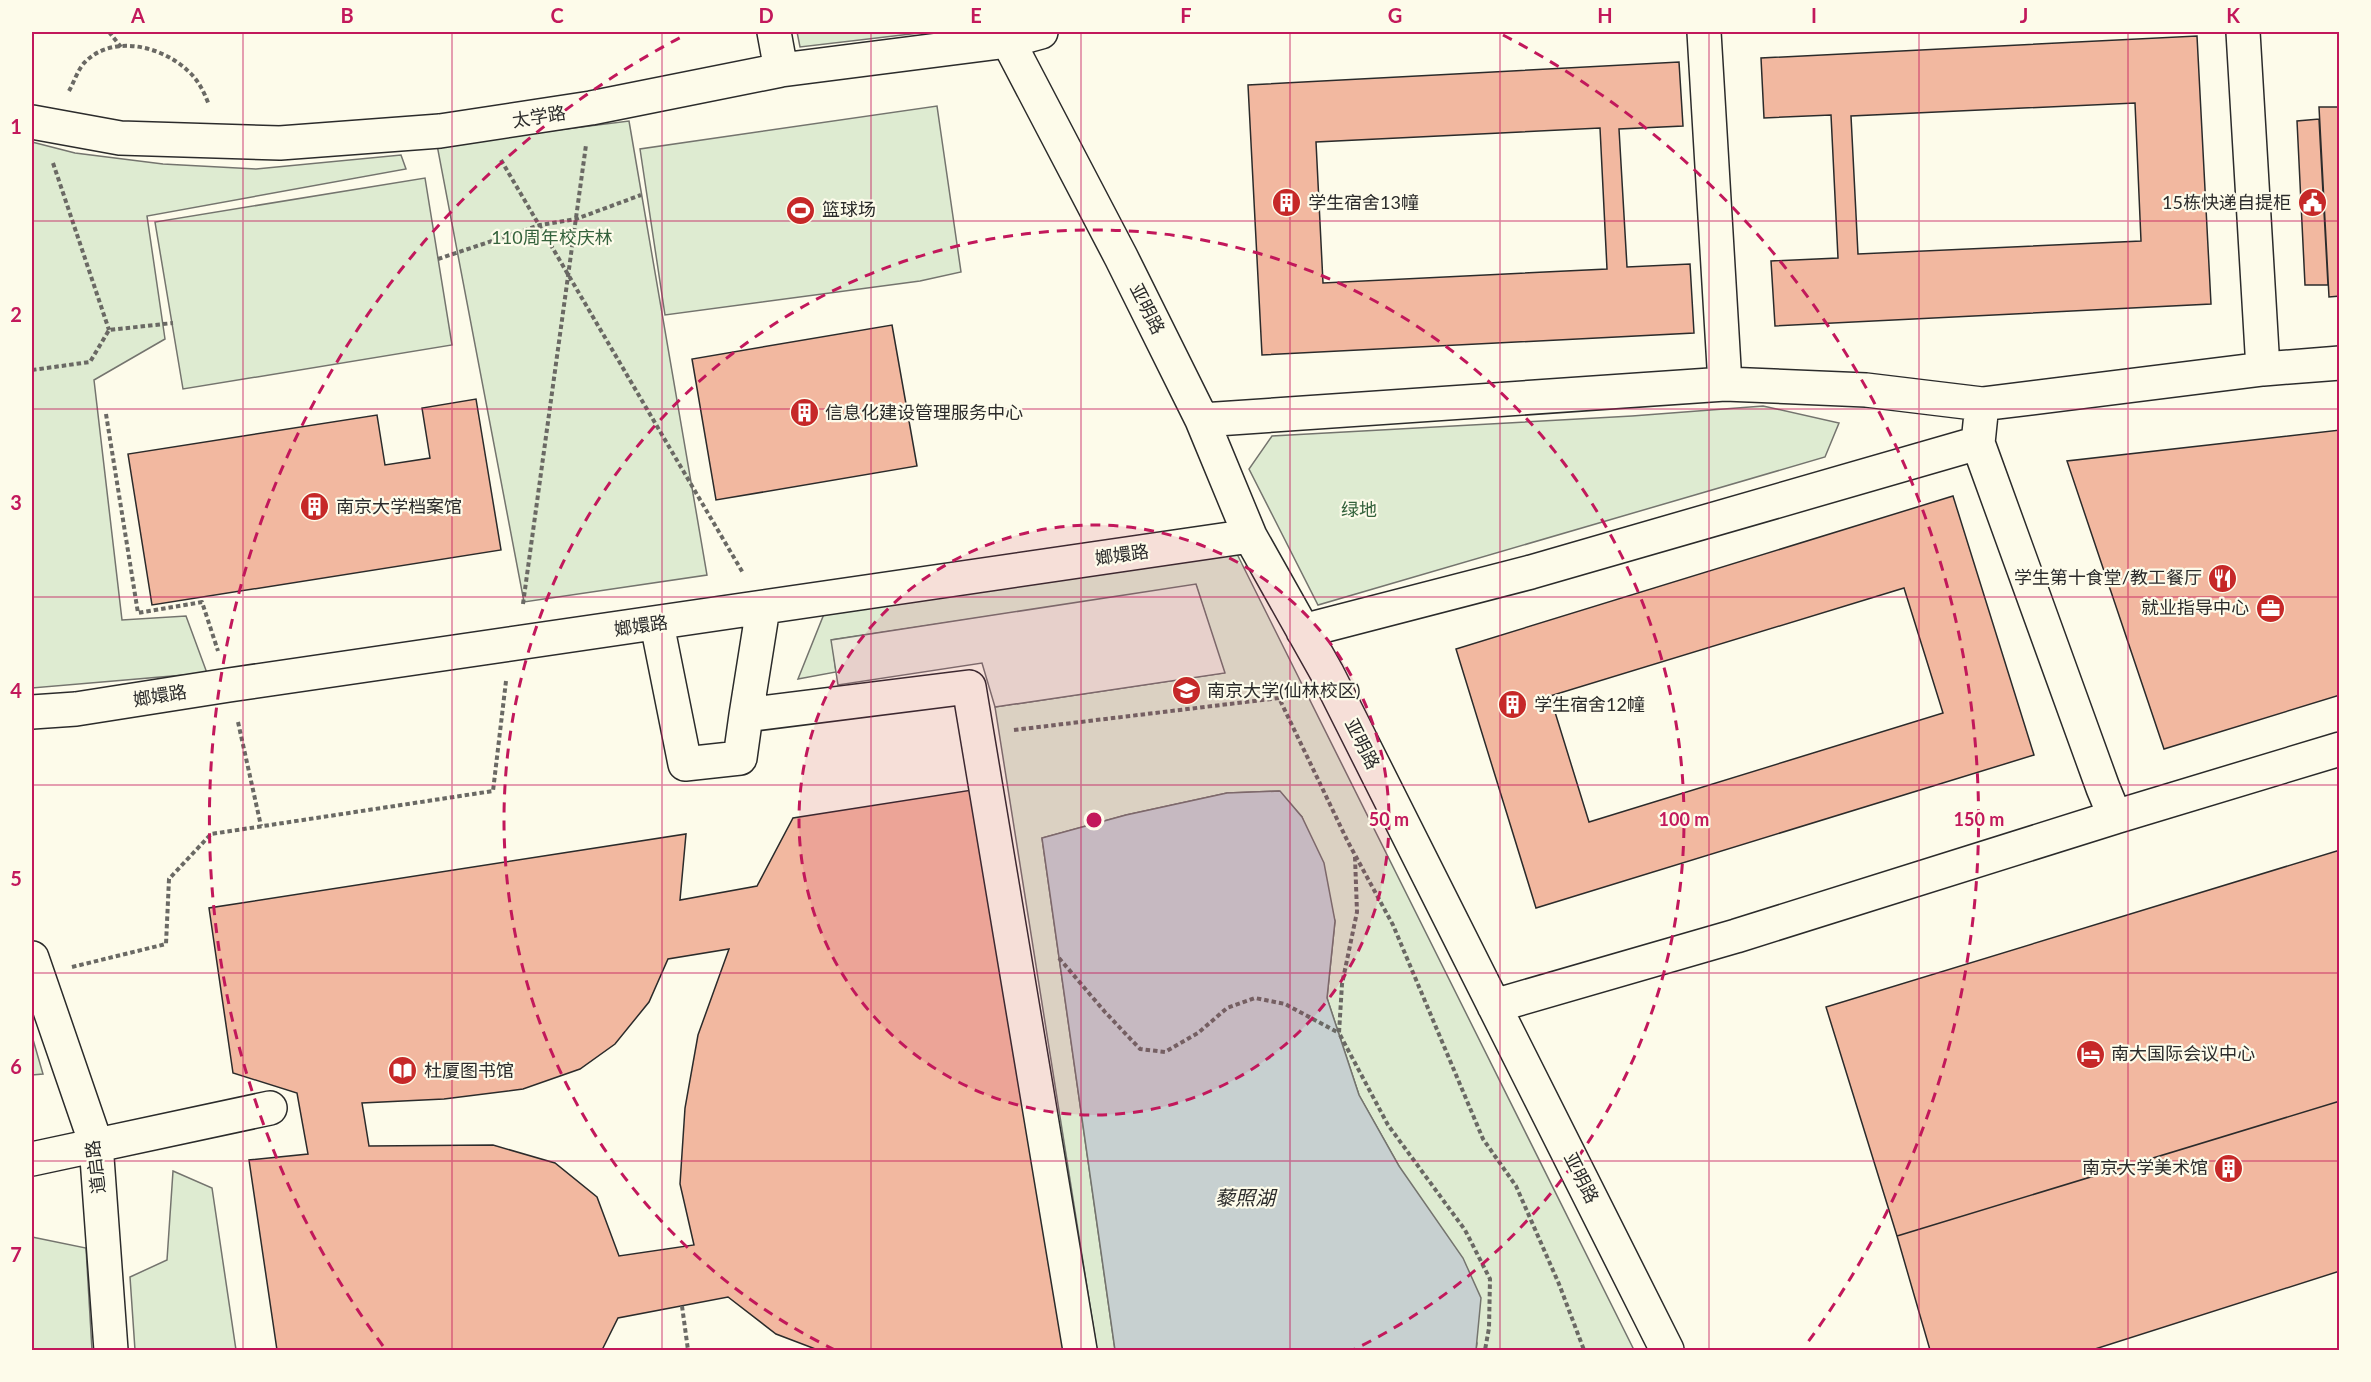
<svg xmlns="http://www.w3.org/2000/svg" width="2371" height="1382" font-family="Lato,'Noto Sans SC',sans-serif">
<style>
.green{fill:#deebd1;stroke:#74746e;stroke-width:1.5}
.parking{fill:#eceadb;stroke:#74746e;stroke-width:1.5}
.water{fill:#c7d0d0;stroke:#74746e;stroke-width:1.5}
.building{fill:#f2b8a0;stroke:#2b2b2b;stroke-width:1.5;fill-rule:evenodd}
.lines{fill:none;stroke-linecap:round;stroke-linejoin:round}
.minor-casing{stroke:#2b2b2b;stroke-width:36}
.path{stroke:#6a6964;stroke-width:4;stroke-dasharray:4.5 3;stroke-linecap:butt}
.minor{stroke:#fdfbea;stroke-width:33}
.grid{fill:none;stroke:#c2185b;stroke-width:1.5;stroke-opacity:0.55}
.ring{fill:none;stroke:#c2185b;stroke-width:3;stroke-dasharray:10 8}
.labels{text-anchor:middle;stroke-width:4.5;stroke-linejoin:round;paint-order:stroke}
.street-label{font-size:18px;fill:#2b2b2b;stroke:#fdfbea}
.poi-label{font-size:18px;fill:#2b2b2b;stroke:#fdfbea;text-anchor:start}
.park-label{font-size:18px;fill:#34623c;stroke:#fdfbea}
.water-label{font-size:20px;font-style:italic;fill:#2b2b2b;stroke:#fdfbea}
.centre{fill:#c2185b;stroke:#fdfbea;stroke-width:3}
.ring-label{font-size:18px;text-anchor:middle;font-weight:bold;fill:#c2185b;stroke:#fdfbea;stroke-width:4.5;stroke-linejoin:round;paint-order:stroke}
.neatline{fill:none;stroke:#c2185b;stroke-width:2}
.grid-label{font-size:20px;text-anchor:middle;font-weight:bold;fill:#c2185b}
</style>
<rect width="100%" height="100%" fill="#fdfbea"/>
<path class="green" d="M797,32H928L800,47Z
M937,106L961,272L920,281L665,315L640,149Z
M629,121L707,575L524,602L437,145Z
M32,142L75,153L163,164L256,169L401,155L406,169L147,216L165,339L94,380L122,620L186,616L207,673L32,688Z
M425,178L452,345L183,389L155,222Z
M1763,406L1839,423L1825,457L1318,605L1249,469L1272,436L1632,416Z
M1237,554L1634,1350H1476L1477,1343L1399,1166L1359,1095L1327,998L1335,921L1302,817L1279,791L1227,793L1126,815L1042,838L1115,1350H1097L995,707L1224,673L1196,585L832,640L836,672L798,679L824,614Z
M32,1036L43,1074L32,1075Z
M173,1171L212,1188L236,1350H135L130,1277L167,1260Z
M32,1237L86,1248L92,1350H32Z"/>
<path class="parking" d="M1196,584L1225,673L995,707L982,663L838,685L831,640Z"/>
<path class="water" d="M1280,791L1302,817L1324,863L1335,921L1327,998L1359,1095L1399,1166L1463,1258L1481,1298L1476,1350H1115L1042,838L1126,815L1227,793Z"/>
<path class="building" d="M2197,36L2211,304L1775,326L1771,261L1838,258L1831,115L1764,118L1761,58ZM2135,103L2141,241L1858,254L1851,116Z
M1679,62L1683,126L1619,129L1627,267L1690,264L1694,333L1262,355L1248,85ZM1600,128L1607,269L1323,283L1316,142Z
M2319,107H2340V296L2329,297Z
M2319,119L2328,285H2305L2297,121Z
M892,325L917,466L716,500L692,359Z
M476,399L501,550L152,605L128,454L377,415L385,465L430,458L422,408Z
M2340,430V695L2164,749L2067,461Z
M1953,496L2034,755L1536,908L1456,649ZM1904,588L1943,713L1589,822L1550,696Z
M972,790L1067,1350H818L776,1334L728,1297L618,1318L602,1350H277L249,1160L308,1154L297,1093L233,1073L209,908L686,834L680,900L757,886L793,818ZM729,949L698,1035L685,1108L680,1184L694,1245L619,1256L597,1197L555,1163L493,1145L369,1146L362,1103L444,1099L523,1089L580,1069L615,1044L649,1002L668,959Z
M2340,850V1101L1897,1236L1826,1007Z
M2340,1101V1271L2092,1350H1930L1897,1236Z"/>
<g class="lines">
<defs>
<path id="minor" d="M774,32L781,70
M1704,32L1725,384
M2243,32L2263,369
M1008,41L1121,257L1202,420L1250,536L1327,673L1667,1350
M32,122L120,138L280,143L440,131L591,108L781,70L1008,41L1041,32
M1202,420L1725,384L1866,390L1982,404
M657,624L685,764L740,758L746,715L969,687L1080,1350
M1303,631L1531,572L1978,443L1982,404L2263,369L2340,363
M32,712L76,709L229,685L1250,536
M746,715L763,608
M2115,817L2340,749
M32,958L96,1144L111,1350
M1494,1006L1736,936L2115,817L2103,788L1978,443
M32,1159L270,1108"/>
</defs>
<use href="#minor" class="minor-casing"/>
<path class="path" d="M109,32L121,47
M69,91C74,82 78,69 85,62C113,34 161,46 187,70C198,79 204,92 209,105
M501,160L743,573
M53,163L109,330
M438,259L540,225L576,219L641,195
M32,370L90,362L109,330L173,323
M106,414L138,613L202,602L218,651
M523,604L586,145
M1279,698L1294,690
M238,722L261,826
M1014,730L1279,698L1348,842L1393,925L1483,1139L1516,1186L1559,1284L1584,1350
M1355,857L1357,912L1342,984L1339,1033L1388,1125L1465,1230L1490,1279L1489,1328L1485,1350
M1059,958L1105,1012L1140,1049L1165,1052L1198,1033L1227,1008L1255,998L1285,1004L1339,1033
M72,967L166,944L169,879L211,834L493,791L506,681
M682,1306L688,1350"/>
<use href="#minor" class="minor"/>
</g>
<path class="grid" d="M243,32V1350M452,32V1350M662,32V1350M871,32V1350M1081,32V1350M1290,32V1350M1500,32V1350M1709,32V1350M1919,32V1350M2128,32V1350M32,221H2340M32,409H2340M32,597H2340M32,785H2340M32,973H2340M32,1161H2340"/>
<circle cx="1094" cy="820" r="295" fill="#c2185b" fill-opacity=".12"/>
<g class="ring">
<circle cx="1094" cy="820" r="295"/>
<path d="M835 1350A590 590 0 1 1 1353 1350"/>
<path d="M383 1346A885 885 0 0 1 685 35M1503 35A885 885 0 0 1 1805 1346"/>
</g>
<defs>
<symbol id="building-disc" viewBox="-11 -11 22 22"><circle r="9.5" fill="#c62828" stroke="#fdfbea"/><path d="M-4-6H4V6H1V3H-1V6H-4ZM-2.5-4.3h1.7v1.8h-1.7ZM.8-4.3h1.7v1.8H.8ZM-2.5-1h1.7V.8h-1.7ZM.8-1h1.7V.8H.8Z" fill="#fff"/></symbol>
<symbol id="civic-disc" viewBox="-11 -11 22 22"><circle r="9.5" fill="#c62828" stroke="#fdfbea"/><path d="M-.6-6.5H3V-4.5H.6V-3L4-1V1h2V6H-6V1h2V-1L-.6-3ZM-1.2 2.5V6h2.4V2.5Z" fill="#fff"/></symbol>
<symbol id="stadium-disc" viewBox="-11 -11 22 22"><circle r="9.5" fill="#c62828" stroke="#fdfbea"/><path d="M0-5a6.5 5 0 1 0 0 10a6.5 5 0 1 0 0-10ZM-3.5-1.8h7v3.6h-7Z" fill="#fff"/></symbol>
<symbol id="restaurant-disc" viewBox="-11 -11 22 22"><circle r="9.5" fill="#c62828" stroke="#fdfbea"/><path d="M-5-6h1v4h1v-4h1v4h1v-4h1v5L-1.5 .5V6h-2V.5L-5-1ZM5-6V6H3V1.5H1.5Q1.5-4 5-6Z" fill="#fff"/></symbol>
<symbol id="office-disc" viewBox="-11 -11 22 22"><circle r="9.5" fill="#c62828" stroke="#fdfbea"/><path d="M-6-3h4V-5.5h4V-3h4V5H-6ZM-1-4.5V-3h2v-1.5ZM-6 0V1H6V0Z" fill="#fff"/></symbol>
<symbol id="university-disc" viewBox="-11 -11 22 22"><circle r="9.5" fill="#c62828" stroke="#fdfbea"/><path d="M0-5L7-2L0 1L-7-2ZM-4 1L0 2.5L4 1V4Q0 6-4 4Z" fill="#fff"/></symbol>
<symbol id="hotel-disc" viewBox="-11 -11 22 22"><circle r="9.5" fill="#c62828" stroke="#fdfbea"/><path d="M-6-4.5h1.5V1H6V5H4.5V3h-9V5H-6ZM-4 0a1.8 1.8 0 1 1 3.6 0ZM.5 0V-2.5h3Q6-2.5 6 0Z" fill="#fff"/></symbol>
<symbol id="library-disc" viewBox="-11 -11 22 22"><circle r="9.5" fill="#c62828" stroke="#fdfbea"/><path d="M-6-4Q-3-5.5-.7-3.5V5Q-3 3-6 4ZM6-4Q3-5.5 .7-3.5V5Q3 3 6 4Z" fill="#fff"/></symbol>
</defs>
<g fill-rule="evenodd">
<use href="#building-disc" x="1270" y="186" width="33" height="33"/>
<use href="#civic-disc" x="2296" y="186" width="33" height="33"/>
<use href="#stadium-disc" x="784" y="194" width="33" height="33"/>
<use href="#building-disc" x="788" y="396" width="33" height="33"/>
<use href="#building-disc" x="298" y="490" width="33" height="33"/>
<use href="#restaurant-disc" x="2206" y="562" width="33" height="33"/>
<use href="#office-disc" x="2254" y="592" width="33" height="33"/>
<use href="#university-disc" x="1170" y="674" width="33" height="33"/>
<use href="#building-disc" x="1496" y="688" width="33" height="33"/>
<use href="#hotel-disc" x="2074" y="1038" width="33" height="33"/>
<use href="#library-disc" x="386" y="1054" width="33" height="33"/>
<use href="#building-disc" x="2212" y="1152" width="33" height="33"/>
</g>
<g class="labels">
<g class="street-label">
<text transform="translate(539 117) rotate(-9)" y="6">太学路</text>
<text transform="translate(1147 309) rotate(63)" y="6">亚明路</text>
<text transform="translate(1122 555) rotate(-8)" y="6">嫏嬛路</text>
<text transform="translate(641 626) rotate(-8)" y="6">嫏嬛路</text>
<text transform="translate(160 696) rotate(-9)" y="6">嫏嬛路</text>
<text transform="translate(1362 744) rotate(63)" y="6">亚明路</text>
<text transform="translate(96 1167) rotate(-97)" y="6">道启路</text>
<text transform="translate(1581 1178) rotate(63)" y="6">亚明路</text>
</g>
<g class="poi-label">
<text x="1308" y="209">学生宿舍13幢</text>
<text x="2291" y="209" text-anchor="end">15栋快递自提柜</text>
<text x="822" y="216">篮球场</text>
<text x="825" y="419">信息化建设管理服务中心</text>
<text x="336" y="513">南京大学档案馆</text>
<text x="2202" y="584" text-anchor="end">学生第十食堂/教工餐厅</text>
<text x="2249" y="614" text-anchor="end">就业指导中心</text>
<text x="1207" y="697">南京大学(仙林校区)</text>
<text x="1534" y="711">学生宿舍12幢</text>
<text x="2111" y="1060">南大国际会议中心</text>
<text x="424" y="1077">杜厦图书馆</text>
<text x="2208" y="1174" text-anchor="end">南京大学美术馆</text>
</g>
<g class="park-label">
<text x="552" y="244">110周年校庆林</text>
<text x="1359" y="516">绿地</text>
</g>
<g class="water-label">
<text x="1245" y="1205">藜照湖</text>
</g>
</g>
<circle cx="1094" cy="820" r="9" class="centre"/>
<g class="ring-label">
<text x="1389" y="826">50 m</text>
<text x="1684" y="826">100 m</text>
<text x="1979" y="826">150 m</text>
</g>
<rect width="2371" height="1382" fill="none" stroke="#fdfbea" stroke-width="66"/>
<rect x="33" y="33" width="2305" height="1316" class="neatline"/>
<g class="grid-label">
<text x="138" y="23">A</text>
<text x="347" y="23">B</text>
<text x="557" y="23">C</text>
<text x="766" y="23">D</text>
<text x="976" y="23">E</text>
<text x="1186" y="23">F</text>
<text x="1395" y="23">G</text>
<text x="1605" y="23">H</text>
<text x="1814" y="23">I</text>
<text x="2024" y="23">J</text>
<text x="2233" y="23">K</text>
<text x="16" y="134">1</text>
<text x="16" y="322">2</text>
<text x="16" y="510">3</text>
<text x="16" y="698">4</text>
<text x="16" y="886">5</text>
<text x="16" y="1074">6</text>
<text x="16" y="1262">7</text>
</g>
</svg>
